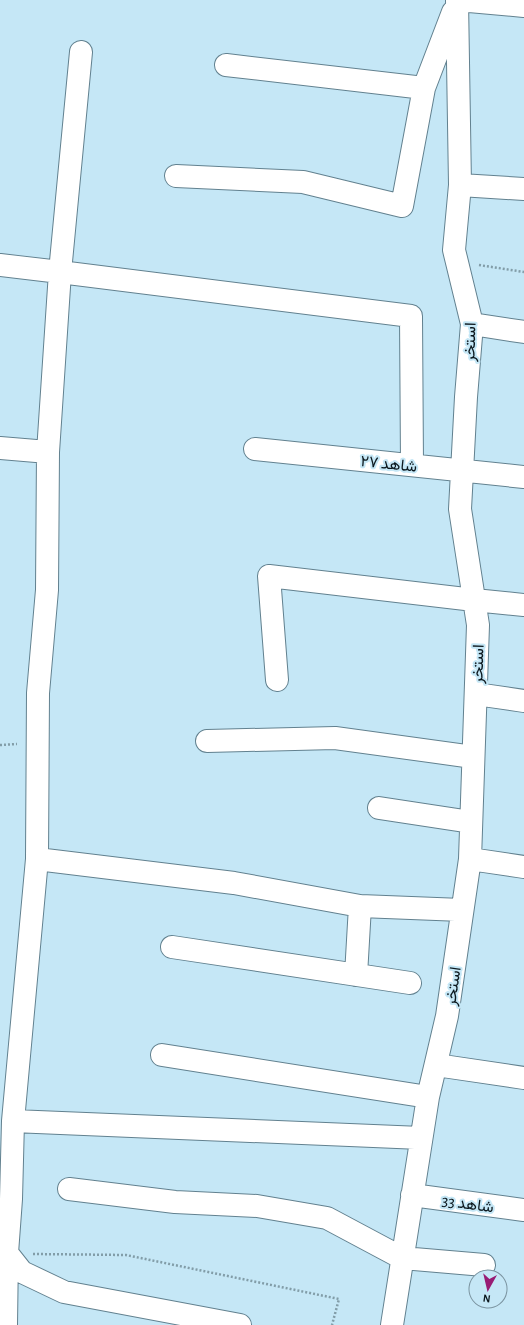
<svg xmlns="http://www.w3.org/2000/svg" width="524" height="1325" font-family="'Alegreya Sans',Vazirmatn,sans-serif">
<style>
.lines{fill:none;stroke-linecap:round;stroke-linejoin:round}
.minor-casing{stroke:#62818f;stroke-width:24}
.path{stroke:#829da8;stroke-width:2.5;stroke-dasharray:2 2;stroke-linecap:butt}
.minor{stroke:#fff;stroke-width:22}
.labels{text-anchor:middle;stroke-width:4;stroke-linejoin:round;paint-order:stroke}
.street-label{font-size:16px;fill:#0c181e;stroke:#c5e7f6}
</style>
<rect width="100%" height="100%" fill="#c5e7f6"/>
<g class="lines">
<defs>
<path id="minor" d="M458,0L524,6
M81,52L60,272L411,316L412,465
M226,65L424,88
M176,176L303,182L402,206L424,88L453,12
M460,185L524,189
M0,265L60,272L48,452L47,590L38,693L37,859L13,1121L11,1199L7,1253L6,1325
M472,324L524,332
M0,448L48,452
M255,449L524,477
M277,680L269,576L474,600L524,605
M476,694L524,701
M207,741L335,738L473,757
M379,808L471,822
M37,859L234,883L360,906L462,910
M470,859L524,867
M172,947L410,983
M356,975L360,906
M162,1055L428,1097
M436,1065L524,1078
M13,1121L421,1138
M69,1189L175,1202L257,1206L327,1218L402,1258L484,1265
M412,1195L524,1210
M7,1253L22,1272L64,1292L240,1325
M392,1325L428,1097L447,1016L470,859L478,625L460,509L466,397L472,324L454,250L460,185L457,0"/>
</defs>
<use href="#minor" class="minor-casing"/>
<path class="path" d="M479,265L524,272
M0,745L17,744
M33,1254L126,1255L339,1299L332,1325"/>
<use href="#minor" class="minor"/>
</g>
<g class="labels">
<g class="street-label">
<text transform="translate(469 342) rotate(-88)" y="6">استخر</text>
<text transform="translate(389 463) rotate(6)" y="6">شاهد ۲۷</text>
<text transform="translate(477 664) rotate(-88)" y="6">استخر</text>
<text transform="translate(452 986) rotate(-82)" y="6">استخر</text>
<text transform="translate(468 1203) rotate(8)" y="6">شاهد 33</text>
</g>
</g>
<g transform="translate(488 1289) rotate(188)"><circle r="19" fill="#c5e7f6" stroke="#7b94a0"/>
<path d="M0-3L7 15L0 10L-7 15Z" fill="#981c74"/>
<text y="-6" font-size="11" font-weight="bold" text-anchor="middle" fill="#0c181e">N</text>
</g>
</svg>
